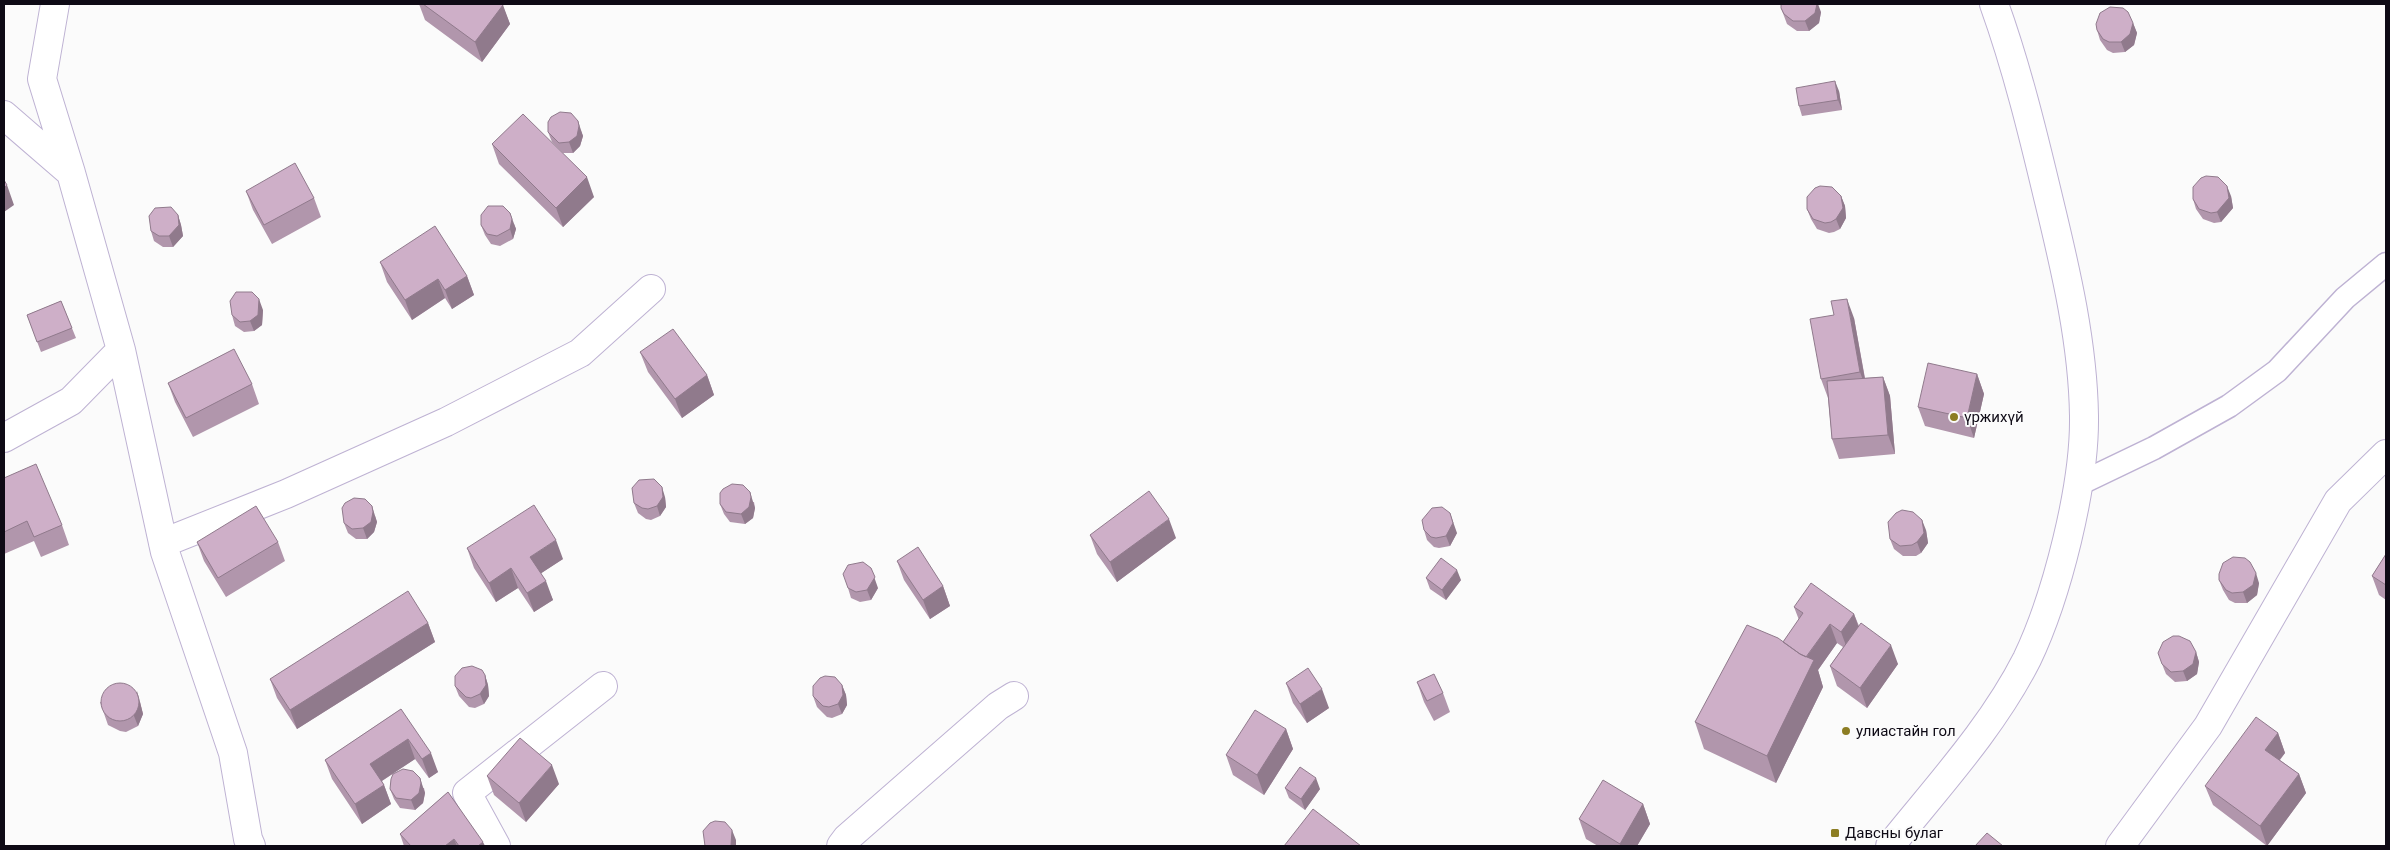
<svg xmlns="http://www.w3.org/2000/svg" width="2390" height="850" font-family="Roboto,sans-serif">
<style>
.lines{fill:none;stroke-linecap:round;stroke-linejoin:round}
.lane-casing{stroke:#beb2d3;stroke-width:25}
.street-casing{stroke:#beb2d3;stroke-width:30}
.secondary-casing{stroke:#beb2d3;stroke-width:30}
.lane{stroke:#fff;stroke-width:22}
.street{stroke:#fff;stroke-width:28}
.secondary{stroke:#fff;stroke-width:28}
.wall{fill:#b196ac}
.shaded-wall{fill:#907a8c}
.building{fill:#ceafc8;stroke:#907a8c}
.poi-dot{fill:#8c7d23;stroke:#fbfbfb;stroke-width:2}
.labels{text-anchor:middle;stroke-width:4;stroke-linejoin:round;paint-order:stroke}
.poi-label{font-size:15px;fill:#0e0a15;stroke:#fbfbfb;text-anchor:start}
</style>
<rect width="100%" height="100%" fill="#fbfbfb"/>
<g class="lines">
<defs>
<path id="lane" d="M2079,484L2154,448L2229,406L2277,371L2345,298L2386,264"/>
<path id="street" d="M55,4L42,79L71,173
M4,115L71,173L121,350L165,552L233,753L248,839L251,846
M4,438L71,401L121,350
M163,543L286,494L446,422L580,353L651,289
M496,846L467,793L603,686
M841,846L847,838L998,706L1014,696
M2120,846L2208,726L2338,501L2386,454"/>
<path id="secondary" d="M1890,846C1938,786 1992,728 2027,659C2057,596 2085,486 2084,416C2083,344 2066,271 2049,201C2033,134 2017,68 1994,4"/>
</defs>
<use href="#lane" class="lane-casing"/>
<use href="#street" class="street-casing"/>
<use href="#secondary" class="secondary-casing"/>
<use href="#lane" class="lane"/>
<use href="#street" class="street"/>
<use href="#secondary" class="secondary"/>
</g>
<path class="wall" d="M419,4H502L510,24L482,62L425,20Z
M1781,8L1821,12L1819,23L1809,31H1797L1787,24Z
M2133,23L2137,33L2134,45L2125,52L2113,53L2107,50L2100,40L2097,30Z
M1839,91L1842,110L1802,116L1799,106Z
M581,131L583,136L580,146L573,153H563L552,142L548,132Z
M492,144L594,197L563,227L499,164Z
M246,191L314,198L321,217L272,244L253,210Z
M1841,196L1845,206L1846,218L1840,229L1834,232L1829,233L1817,229L1811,219L1807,209Z
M2231,196L2233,208L2221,222L2214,223L2203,219L2196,209L2193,199Z
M178,215L181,225L183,236L173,247H163L154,241L151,231Z
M514,224L516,229L513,239L500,246L491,244L485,235L481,225Z
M380,262L467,276L474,295L452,309L445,298L412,320L387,282Z
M61,301L76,338L41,352L27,315Z
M263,310L262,325L254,331L244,332L235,326L232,315Z
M1854,318L1865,378L1883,377L1890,396L1895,454L1839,459L1832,439L1828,398L1821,379Z
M640,352L707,375L714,395L682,418L648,372Z
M1977,374L1984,394L1974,438L1925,426L1918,407Z
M168,383L252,384L259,404L193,437L175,402Z
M4,478L62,525L69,545L41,557L34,541L4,554Z
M665,497L666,507L660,516L651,520L646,519L638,513L634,503Z
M754,502L755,508L753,518L745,524L730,522L724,514L720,504Z
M375,516L377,522L374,532L367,539H356L348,533L344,523Z
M1424,530L1457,533L1450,546L1439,548L1434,547L1427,540Z
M1926,530L1928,543L1921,553L1916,556H1903L1894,549L1890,539Z
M1090,535L1176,538L1117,582L1097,554Z
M197,542H278L285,561L226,597L204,561Z
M467,548L563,559L541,573L553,600L534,612L518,588L496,602L474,568Z
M2386,554V600L2379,595L2372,576Z
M897,561L943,586L950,606L930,619L904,580Z
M1426,578L1461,580L1446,600L1430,589Z
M2219,580L2259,583L2257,595L2247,603H2235L2229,600L2223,590Z
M848,588H878L871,600L860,602L851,598Z
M1794,607L1854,614L1859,626L1898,664L1867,708L1837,686L1830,666L1843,647L1837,643L1818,670L1823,687L1776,783L1704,749L1695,722L1783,642L1799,620Z
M428,623L435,642L297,729L277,698L270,679Z
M2196,652L2199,662L2197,674L2187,681L2175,682L2166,674L2162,664Z
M485,675L488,685L489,696L484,704L475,708L469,707L459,696L455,686Z
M1417,682L1443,693L1450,712L1434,721L1424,702Z
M1286,683L1329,708L1307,723L1293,703Z
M842,685L846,695L847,705L842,714L832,718L827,717L817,707L813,696Z
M100,702H140L143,714L138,726L126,732L120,731L108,725Z
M401,709L438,772L429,778L415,759L382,781L384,785L391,804L362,824L332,779L325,760Z
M1286,729L1293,749L1264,795L1233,775L1226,755Z
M2278,733L2285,753L2280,760L2299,774L2306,793L2267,846L2213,805L2205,786Z
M487,776L559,784L526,822L494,795Z
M424,788L425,793L423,803L415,810L400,808L394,799L390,789Z
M1285,788L1320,789L1305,810L1289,798Z
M448,792L485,846H404L400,834Z
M1643,804L1650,824L1637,846H1598L1586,839L1579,819Z"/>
<path class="shaded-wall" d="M1817,4H1818L1821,12L1819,23L1809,31L1805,21Z
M503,5L510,24L482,62L475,42Z
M2133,23L2137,33L2134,45L2125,52L2121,42Z
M1835,81L1839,91L1842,110L1838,100Z
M578,121L583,136L580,146L573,153L569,142Z
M587,177L594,197L563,227L556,208Z
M7,185L14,205L4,212V188Z
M2227,186L2231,196L2233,208L2221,222L2217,212Z
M1841,196L1845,206L1846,218L1840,229L1836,219Z
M510,213L516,229L513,239L510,229Z
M178,215L181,225L183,236L173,247L169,236Z
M467,276L474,295L452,309L445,290Z
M438,279L445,298L412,320L405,300Z
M259,299L263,310L262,325L254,331L250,321Z
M1847,299L1854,318L1867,391L1860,372Z
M1977,374L1984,394L1974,438L1967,418Z
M707,375L714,395L682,418L675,399Z
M1883,377L1890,396L1895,454L1888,435Z
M662,487L665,497L666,507L660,516L657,506Z
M750,492L755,508L753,518L745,524L741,514Z
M372,506L377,522L374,532L367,539L363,528Z
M1450,513L1457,533L1450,546L1446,536Z
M1169,519L1176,538L1117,582L1110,562Z
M1922,520L1926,530L1928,543L1921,553L1917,542Z
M556,540L563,559L537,576L530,557Z
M511,568L518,588L496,602L489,583Z
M871,568L878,588L871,600L867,590Z
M1457,570L1461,580L1446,600L1442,590Z
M2256,573L2259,583L2257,595L2247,603L2243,592Z
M546,581L553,600L534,612L527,593Z
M943,586L950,606L930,619L923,600Z
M1854,614L1861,634L1848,651L1841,632Z
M428,623L435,642L297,729L290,710Z
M1830,624L1837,643L1818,670L1823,687L1776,783L1767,756L1803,662Z
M1891,645L1898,664L1867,708L1860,688Z
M2196,652L2199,662L2197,674L2187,681L2183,671Z
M485,675L488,685L489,696L484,704L480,694Z
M842,685L846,695L847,705L842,714L838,704Z
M1322,689L1329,708L1307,723L1300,704Z
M137,691L140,702L143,714L138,726L134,716Z
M1286,729L1293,749L1264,795L1257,775Z
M2278,733L2285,753L2272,769L2265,750Z
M408,739L415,759L377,784L370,764Z
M431,753L438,772L429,778L422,759Z
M552,765L559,784L526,822L519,803Z
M2299,774L2306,793L2267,846L2260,826Z
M420,778L425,793L423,803L415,810L411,800Z
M1316,778L1320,789L1305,810L1301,799Z
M384,785L391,804L362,824L355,804Z
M1643,804L1650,824L1637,846H1620V844Z
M732,830L736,840V846H730Z
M454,839L457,846H445Z
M483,842L485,846H478Z"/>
<path class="building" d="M423,4H502L503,5L475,42Z
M1781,4H1817L1815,13L1805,21H1793L1784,14L1781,8Z
M2110,7L2123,8L2128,12L2133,23L2130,34L2121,42H2109L2103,39L2097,30L2096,24L2100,13Z
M1835,81L1838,100L1799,106L1796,88Z
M560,112L571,113L578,121L579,126L577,136L569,142L559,143L548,132V122L551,117Z
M523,114L587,177L556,208L492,144Z
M295,163L314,198L264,225L246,191Z
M2206,176L2218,177L2227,186L2229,198L2217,212L2211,213L2199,209L2193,199V187L2201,178Z
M4,180L7,185L4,188Z
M1820,186L1832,187L1841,196L1843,208L1836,219L1831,222L1825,223L1813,219L1807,209V197L1815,188Z
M488,206H503L510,213L512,219L510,229L497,236L487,234L481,225V215Z
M171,207L178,215L179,225L169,236H159L151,231L149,216L155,208Z
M435,226L467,276L445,290L438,279L405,300L380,262Z
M236,292H252L259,299L258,315L250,321L240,322L232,315L230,301Z
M1847,299L1860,372L1821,379L1810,319L1834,315L1831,301Z
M61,301L72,328L37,342L27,315Z
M673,329L707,375L675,399L640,352Z
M234,349L252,384L186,418L168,383Z
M1928,363L1977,374L1967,418L1918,407Z
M1883,377L1888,435L1832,439L1827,381Z
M36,464L62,525L34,537L27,521L4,532V478Z
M654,479L662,487L663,497L657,506L648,509L642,508L634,503L632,488L639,480Z
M732,484L743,485L750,492L751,497L749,507L741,514L726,512L720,504V493L723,489Z
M1149,491L1169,519L1110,562L1090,535Z
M354,498L365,499L372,506L373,512L371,522L363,528L352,529L344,523L342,508L345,503Z
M534,505L556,540L530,557L546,581L527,593L511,568L489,583L467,548Z
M256,506L278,542L218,578L197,542Z
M1442,507L1450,513L1453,523L1446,536L1436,538L1431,537L1424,530L1422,520L1432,508Z
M1902,510L1913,512L1922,520L1924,533L1917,542L1912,545L1900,546L1890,539L1888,522L1896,513Z
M918,547L943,586L923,600L897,561Z
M2386,554V585L2372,576Z
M2233,557L2245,558L2250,562L2256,573L2253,585L2243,592L2232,593L2226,590L2219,580V574L2223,563Z
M1441,558L1457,570L1442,590L1426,578Z
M863,562L871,568L875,577L867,590L856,592L848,588L843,574L848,565Z
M1811,583L1854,614L1841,632L1830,624L1806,657L1800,654L1783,642L1803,613L1794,607Z
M408,591L428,623L290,710L270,679Z
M1861,623L1891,645L1860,688L1830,666Z
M1747,625L1778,638L1800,654L1814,660L1767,756L1695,722Z
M2173,636H2179L2190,641L2196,652L2193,664L2183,671L2171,672L2162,664L2158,653L2163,642Z
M472,666L482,670L485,675L486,685L480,694L471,698L466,697L455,686V676L462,668Z
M1308,668L1322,689L1300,704L1286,683Z
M1434,674L1443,693L1427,701L1417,682Z
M825,676L835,677L842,685L843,695L838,704L829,707L823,706L813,696V686L820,678Z
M101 702a19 19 0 1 1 38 0a19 19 0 1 1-38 0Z
M401,709L431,753L422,759L408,739L370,764L384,785L355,804L325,760Z
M1255,710L1286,729L1257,775L1226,755Z
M2256,717L2278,733L2265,750L2299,774L2260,826L2205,786Z
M520,738L552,765L519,803L487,776Z
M1300,767L1316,778L1301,799L1285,788Z
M403,769L413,771L420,778L421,783L419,793L411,800L396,798L390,789L391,779L393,774Z
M1603,780L1643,804L1620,844L1579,819Z
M448,792L483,842L478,846H459L454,839L445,846H411L400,834Z
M1313,809L1361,846H1284Z
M715,821L725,822L732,830L731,845L730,846H705L703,831L710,823Z
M1987,833L2003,846H1975Z"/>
<g class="poi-dot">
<circle cx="1954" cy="417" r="5"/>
<circle cx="1846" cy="731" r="5"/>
<rect x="1830" y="828" width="10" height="10" rx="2.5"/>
</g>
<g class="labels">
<g class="poi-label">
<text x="1964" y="422">үржихүй</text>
<text x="1856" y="736">улиастайн гол</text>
<text x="1845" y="838">Давсны булаг</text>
</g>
</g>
<rect width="2390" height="850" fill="none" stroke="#0e0a15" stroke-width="10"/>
</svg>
